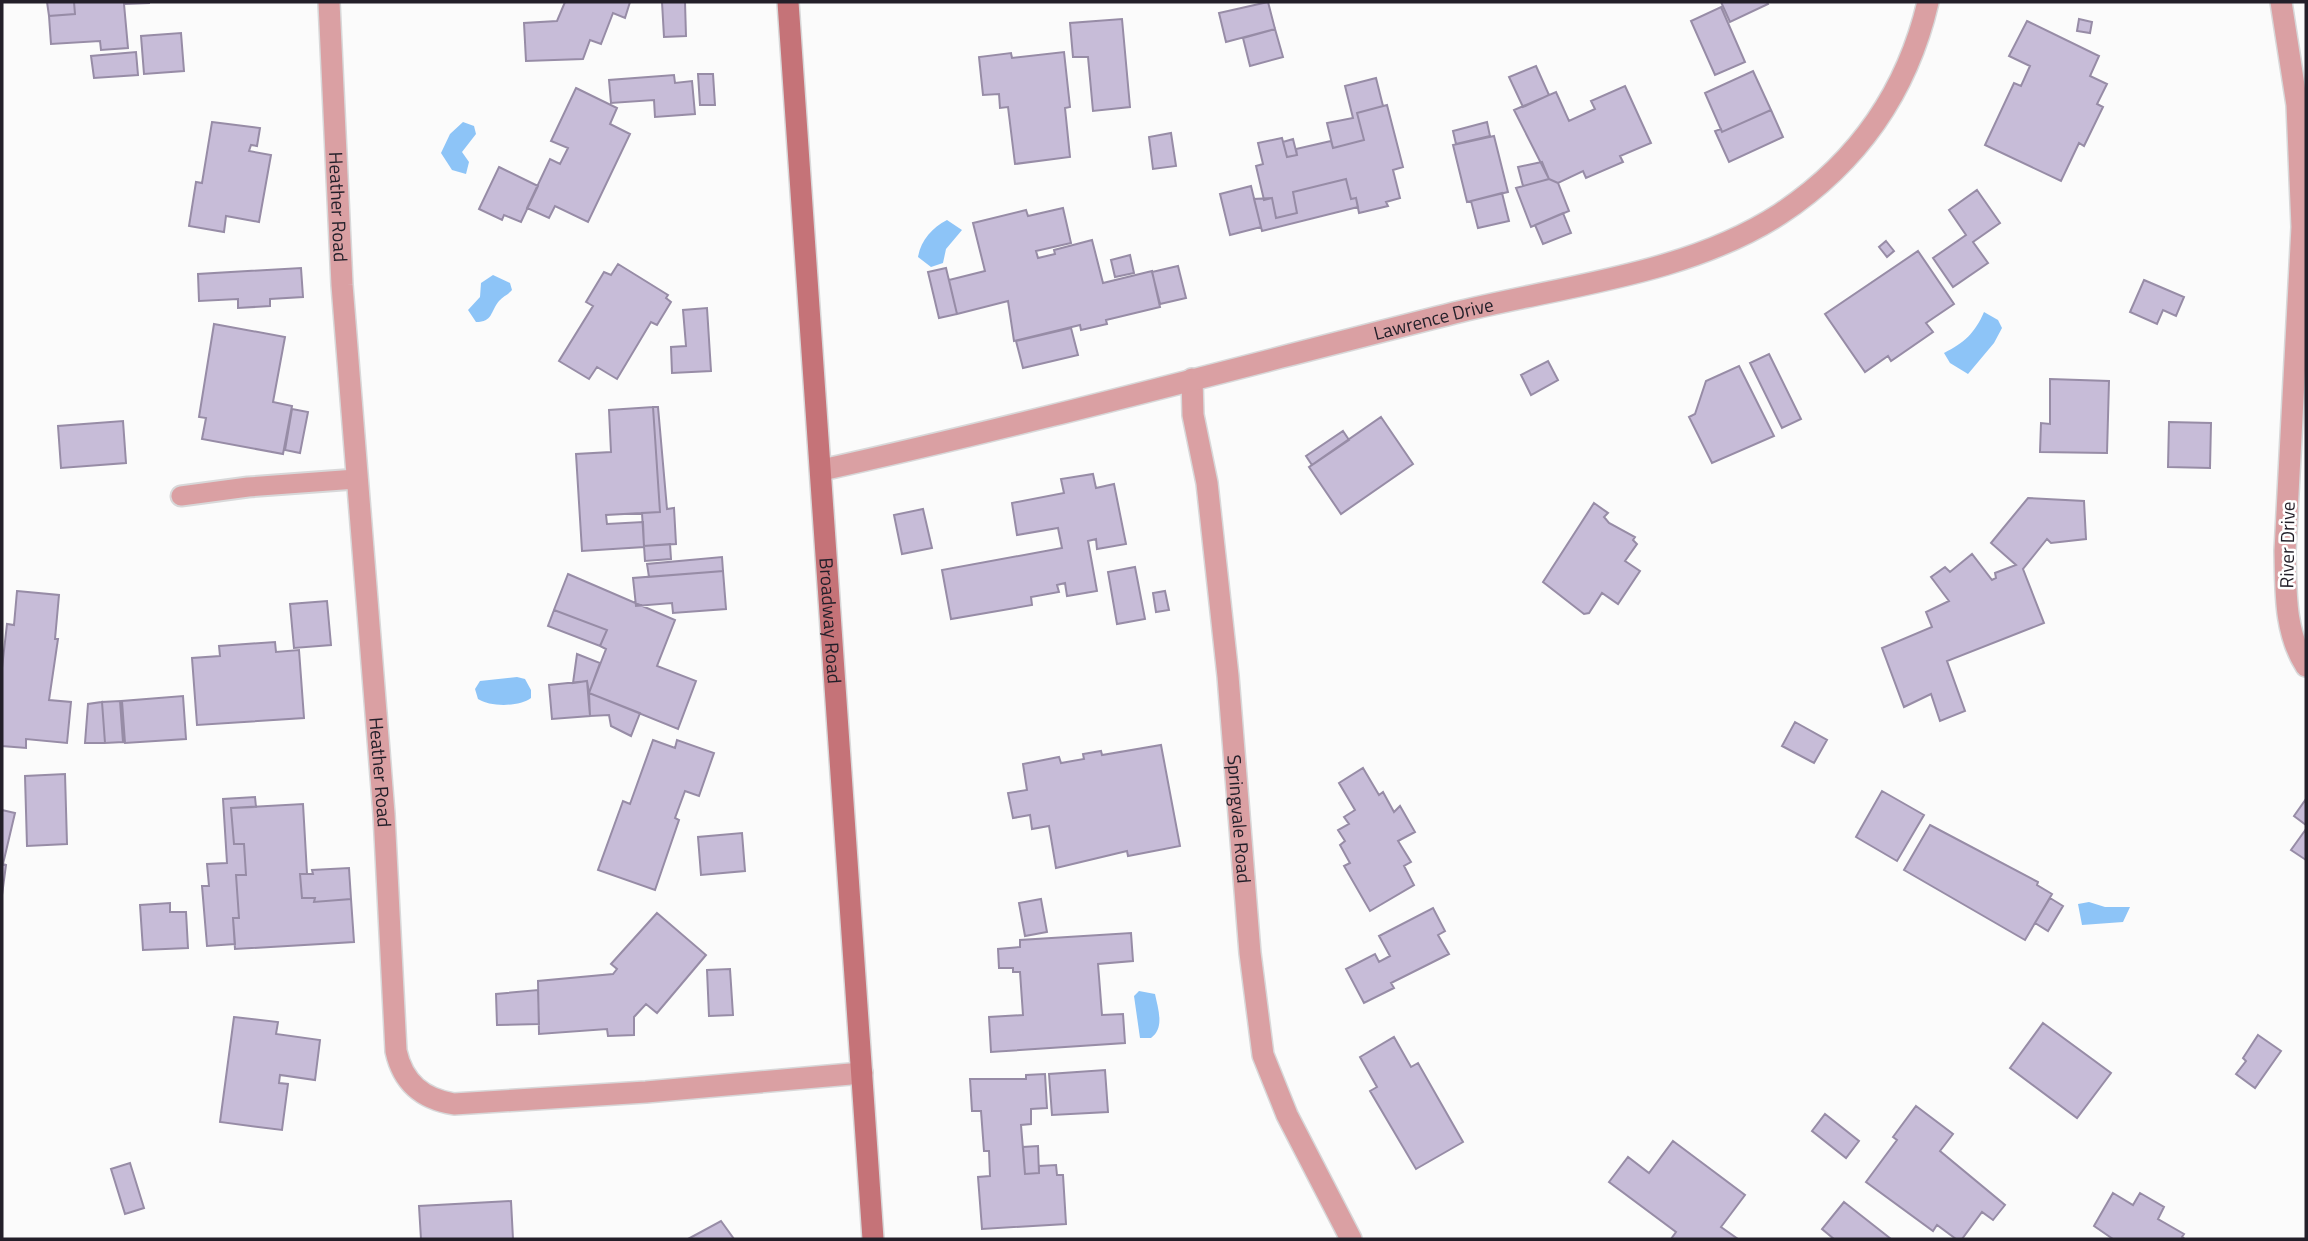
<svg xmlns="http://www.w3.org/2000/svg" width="2308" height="1241" font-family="'Titillium Web',sans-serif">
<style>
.water{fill:#8dc4f7}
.building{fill:#c7bcd8;stroke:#978ca6;stroke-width:2}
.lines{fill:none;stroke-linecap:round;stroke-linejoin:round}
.lane-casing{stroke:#d8d8d9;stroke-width:23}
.street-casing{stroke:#d8d8d9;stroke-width:24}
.secondary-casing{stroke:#d8d8d9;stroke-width:24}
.lane{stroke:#daa0a3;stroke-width:19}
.street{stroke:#daa0a3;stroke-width:21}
.secondary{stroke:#c57378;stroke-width:21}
.labels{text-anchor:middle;stroke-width:5;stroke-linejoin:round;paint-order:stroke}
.street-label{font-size:19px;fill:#231f29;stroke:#fff}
</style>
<rect width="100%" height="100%" fill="#fbfbfb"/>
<path class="water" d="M463,122L474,126L476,134L462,152L469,162L466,174L452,170L441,153L450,134Z
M947,220L962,230L946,249L943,263L931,267L918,257C921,240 932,228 947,220Z
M493,275L510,283L512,290C508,295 503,296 499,301C490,312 493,322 476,322L468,310L480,297L481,283Z
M1984,312L1998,320L2002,328L1994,343L1968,374L1950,363L1944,353C1964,343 1975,333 1984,312Z
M517,677L525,679L531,690V698C519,707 490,707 478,699L475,689L480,681Z
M2089,902L2105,907H2130L2123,922L2082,925L2078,904Z
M1139,991L1155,994C1158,1009 1165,1028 1151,1038H1140L1134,996Z"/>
<path class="building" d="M47,2H74L75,14L49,16Z
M74,2H149V3L124,4L128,48L101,50L100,41L51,44L49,16L75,14Z
M565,2H630L625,18L613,13L601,44L590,40L583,59L526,61L524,23L557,21Z
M662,2H685L686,36L664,37Z
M1268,2L1275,29L1226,42L1219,13Z
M1721,2H1767L1768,4L1730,22Z
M1721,7L1745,62L1715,75L1691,21Z
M1122,19L1130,107L1093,111L1088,57H1073L1070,23Z
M2079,19L2092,22L2090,33L2077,31Z
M2027,21L2099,56L2090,76L2107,84L2097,104L2103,107L2084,146L2079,143L2061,181L1985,145L2014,83L2021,86L2030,66L2009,56Z
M1275,29L1283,57L1250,66L1243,38Z
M181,33L184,71L144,74L141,36Z
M136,52L138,75L94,78L91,56Z
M1064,52L1070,107L1065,108L1070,157L1015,164L1008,107L1000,108L999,94L983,95L979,57L1011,53L1012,58Z
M1536,66L1549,95L1523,107L1509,77Z
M1753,71L1771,110L1722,132L1705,93Z
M698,74H713L715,105H700Z
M674,75L675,83L692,81L695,114L655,117L654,100L611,103L609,80Z
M1376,78L1383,106L1357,113L1364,140L1333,148L1327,123L1353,118L1345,86Z
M1625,86L1651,143L1620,156L1623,162L1586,178L1583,171L1558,183L1549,179L1514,110L1556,92L1569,121L1595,109L1591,101Z
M576,88L617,108L610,124L630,134L588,222L555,206L549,218L527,208L550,159L560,164L568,148L551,141Z
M1387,105L1403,167L1393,170L1400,198L1386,202L1388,206L1359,213L1356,198L1351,199L1346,179L1293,192L1297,213L1276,218L1272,198L1264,200L1256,166L1263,164L1258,143L1282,138L1287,157L1297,155L1296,149L1331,141L1333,148L1364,140L1357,113Z
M1771,110L1783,137L1729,162L1715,131L1721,129L1722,132Z
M212,122L260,128L257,146L251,145L249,151L271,155L259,222L226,216L224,232L189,226L196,182L202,183Z
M1487,122L1490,136L1456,144L1453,131Z
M1171,133L1176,166L1153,169L1149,137Z
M1494,136L1508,192L1467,202L1453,145Z
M1293,139L1297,155L1287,157L1283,142Z
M1542,162L1549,179L1523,186L1518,167Z
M499,167L538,186L521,222L504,215L502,220L479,209Z
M1346,179L1351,199L1356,198L1358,207L1262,231L1254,199L1272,198L1276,218L1297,213L1293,192Z
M1549,179L1558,183L1569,211L1531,227L1516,188Z
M1251,186L1261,227L1230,235L1220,194Z
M1977,190L2000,223L1973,242L1988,263L1953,287L1933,258L1966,235L1949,210Z
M1502,193L1509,221L1478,228L1471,201Z
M1063,208L1071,243L1036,251L1038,258L1055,254L1054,250L1092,240L1103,283L1152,271L1160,307L1106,320L1107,324L1081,330L1080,325L1014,341L1008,301L957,314L949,280L985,271L973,223L1026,210L1028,216Z
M1563,213L1571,233L1543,244L1535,225Z
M1886,241L1894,251L1887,257L1879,247Z
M1918,251L1954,304L1926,323L1933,332L1891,361L1888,356L1865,372L1825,314Z
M1130,255L1134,273L1115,277L1111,260Z
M618,264L668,295L666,298L671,302L657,325L651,322L617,379L597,367L589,379L559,361L593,306L586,302L604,272L611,275Z
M1178,266L1186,298L1160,304L1152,272Z
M301,268L303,297L270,299V306L238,308V299L199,301L198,274Z
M946,268L957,314L939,318L928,272Z
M2144,280L2184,297L2176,316L2163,310L2157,324L2130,312Z
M707,308L711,371L672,373L671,347L686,346L683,310Z
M214,324L285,337L273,402L292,406L283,454L202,439L206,418L199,417Z
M1071,328L1078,355L1023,368L1016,341Z
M1769,354L1801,419L1782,428L1750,363Z
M1548,361L1558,380L1531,395L1521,375Z
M1739,366L1774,436L1712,463L1689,417L1695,414L1706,381Z
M2050,379L2109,381L2107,453L2040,452L2041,423L2050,424Z
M653,407H658L667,509L674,508L676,544L644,546L642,513L660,512Z
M653,407L660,512L606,515L607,524L643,522L644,547L582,551L576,454L611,452L609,410Z
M292,409L308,412L300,453L285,450Z
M1381,417L1413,464L1341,514L1309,467Z
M123,421L126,463L61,468L58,426Z
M2169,422L2211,423L2210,468L2168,467Z
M1343,431L1349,440L1312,465L1306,456Z
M1093,474L1096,488L1114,484L1126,544L1097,549L1096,539L1088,541L1097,591L1067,596L1065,583L1057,585L1059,592L1031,597L1032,605L951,619L942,570L1062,548L1058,528L1017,535L1012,503L1064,493L1061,479Z
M2028,498L2084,501L2086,539L2051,543L2047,539L2023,569L2044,623L1947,661L1965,711L1940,721L1931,694L1904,707L1882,648L1932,627L1926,612L1949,601L1931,577L1945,567L1950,572L1972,554L1992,580L1996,578L1995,573L2016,565L1991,543Z
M1594,503L1608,513L1604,517L1609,523L1635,537L1633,540L1637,544L1625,561L1640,571L1618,604L1602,593L1589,613L1584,614L1543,582Z
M923,509L932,548L902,554L894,515Z
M670,544L671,559L645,561L644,546Z
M722,557L723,571L649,577L647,564Z
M1135,567L1145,619L1117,624L1108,572Z
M723,571L726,609L673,613L672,603L636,606L633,578Z
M568,574L675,620L657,666L696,681L678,729L589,693L606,649L600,646L607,630L554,610Z
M17,591L59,595L55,639H58L49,700L71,702L67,743L26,739V748L2,746V668L7,624L14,625Z
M1165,591L1169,610L1156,612L1153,593Z
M327,601L331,645L294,648L290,604Z
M554,610L607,630L600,646L548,626Z
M275,642L276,652L299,650L304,718L197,725L192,658L220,656L219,646Z
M577,654L600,663L589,693L587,681L573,683Z
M587,681L590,716L552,719L549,685Z
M589,693L640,713L631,736L611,726L609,715L590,716Z
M183,696L186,739L125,743L122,701Z
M120,701L123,742L105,743L102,702Z
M102,702L105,743H85L88,704Z
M1795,722L1827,740L1814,763L1782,746Z
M653,740L675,748L677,740L714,753L699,796L685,791L675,818L679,820L655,890L598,870L623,801L630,804Z
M1161,745L1180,846L1128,856L1127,851L1056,868L1049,826L1032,829L1030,815L1013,818L1008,793L1027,790L1023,764L1059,757L1061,763L1084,759L1083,754L1101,751L1102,755Z
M1363,768L1379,795L1383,792L1394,812L1400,806L1415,832L1398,841L1411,862L1404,866L1414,885L1370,911L1344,866L1350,863L1340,845L1345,841L1338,830L1349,824L1344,817L1355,810L1339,783Z
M65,774L67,844L27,846L25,776Z
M1882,791L1924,815L1897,861L1856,837Z
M255,797L256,807L231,808L234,844H244L246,875H236L239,918H233L235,944L207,946L202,886H209L207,864L227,863L223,799Z
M2306,799V825L2294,816Z
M303,804L307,874H300L302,898H315L314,902L351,899L354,942L235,949L233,918H239L236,875H246L244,844H234L231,808Z
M2,810L15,813L3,864L6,865L2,895Z
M1930,825L2038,882L2037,885L2052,894L2025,940L1904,870Z
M2306,829V860L2291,850Z
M742,833L745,871L701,875L698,837Z
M349,868L351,899L314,902L315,898H302L300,874H313L312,870Z
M2050,898L2063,906L2048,931L2035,923Z
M1041,899L1047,932L1025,936L1019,903Z
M170,903V912H186L188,948L143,950L140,905Z
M1433,908L1445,931L1438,935L1449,954L1391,983L1394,988L1364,1003L1346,969L1375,954L1379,962L1390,956L1379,936Z
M657,913L706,955L657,1013L646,1004L634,1017V1035L608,1036L607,1029L539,1034L538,981L613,974L617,969L611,964Z
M1131,933L1133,961L1098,964L1102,1015L1123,1014L1125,1043L991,1052L989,1017L1023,1015L1020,972H1013V968H999L998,949L1020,947V940Z
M730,969L733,1015L709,1016L707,970Z
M538,990L539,1024L497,1025L496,994Z
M234,1017L278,1022L276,1034L320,1040L315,1080L280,1075L279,1083L288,1084L282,1130L220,1122Z
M2043,1023L2111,1073L2077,1118L2010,1068Z
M2258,1035L2281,1051L2255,1088L2236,1074L2246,1061L2243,1058Z
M1394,1037L1411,1067L1418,1063L1463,1142L1416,1169L1370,1091L1377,1087L1360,1057Z
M1105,1070L1108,1112L1052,1115L1049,1074Z
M1045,1074L1047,1108L1031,1109V1124L1021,1125L1025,1174L1039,1173V1166L1056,1165L1057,1175H1063L1066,1224L982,1229L978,1177L990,1176L989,1151H984L981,1111H972L970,1079H1026V1075Z
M1916,1106L1953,1134L1940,1151L2005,1205L1993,1220L1982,1212L1962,1239H1956L1937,1225L1933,1231L1866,1182L1897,1140L1893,1137Z
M1825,1114L1859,1141L1846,1158L1812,1131Z
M1673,1141L1745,1195L1721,1227L1738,1239H1671L1676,1232L1609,1182L1628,1157L1649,1173Z
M1038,1146L1039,1173L1025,1174L1023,1147Z
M130,1163L144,1208L125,1214L111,1169Z
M2113,1193L2133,1205L2140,1193L2164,1207L2158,1219L2184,1234L2182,1237L2185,1239H2113L2094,1226Z
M511,1201L513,1239H421L419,1206Z
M1844,1202L1891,1239H1834L1822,1229Z
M721,1221L734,1239H688Z"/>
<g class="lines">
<defs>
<path id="lane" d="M181,496L248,487L356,479"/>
<g id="street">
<path id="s1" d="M329,2L342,285L384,814L396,1051C403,1083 423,1099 454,1104L646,1092L862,1073"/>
<path d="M2281,2L2297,105L2302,227L2285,551C2286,590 2284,632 2306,666"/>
<path id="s2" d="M1192,379L1193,415L1207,483L1228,676L1250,953L1263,1055L1287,1115L1351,1239"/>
<path id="s3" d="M822,470C1034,423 1244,366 1454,313C1561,286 1686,275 1780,214C1857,163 1907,92 1928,2"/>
</g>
<g id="secondary">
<path id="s4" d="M788,2L873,1239"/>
</g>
</defs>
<use href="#lane" class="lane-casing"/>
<use href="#street" class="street-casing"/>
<use href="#secondary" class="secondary-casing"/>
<use href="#lane" class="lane"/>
<use href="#street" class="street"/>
<use href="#secondary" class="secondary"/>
</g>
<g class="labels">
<g class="street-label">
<text dy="7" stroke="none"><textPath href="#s1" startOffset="205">Heather Road</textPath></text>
<text dy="7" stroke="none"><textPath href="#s3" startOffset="630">Lawrence Drive</textPath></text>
<text transform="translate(2287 545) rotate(-89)" y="7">River Drive</text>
<text dy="7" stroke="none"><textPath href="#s4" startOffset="620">Broadway Road</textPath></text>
<text dy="7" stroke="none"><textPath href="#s1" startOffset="772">Heather Road</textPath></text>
<text dy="7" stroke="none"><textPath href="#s2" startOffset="443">Springvale Road</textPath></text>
</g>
</g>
<rect width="2308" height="1241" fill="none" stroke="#231f29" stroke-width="7"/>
</svg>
